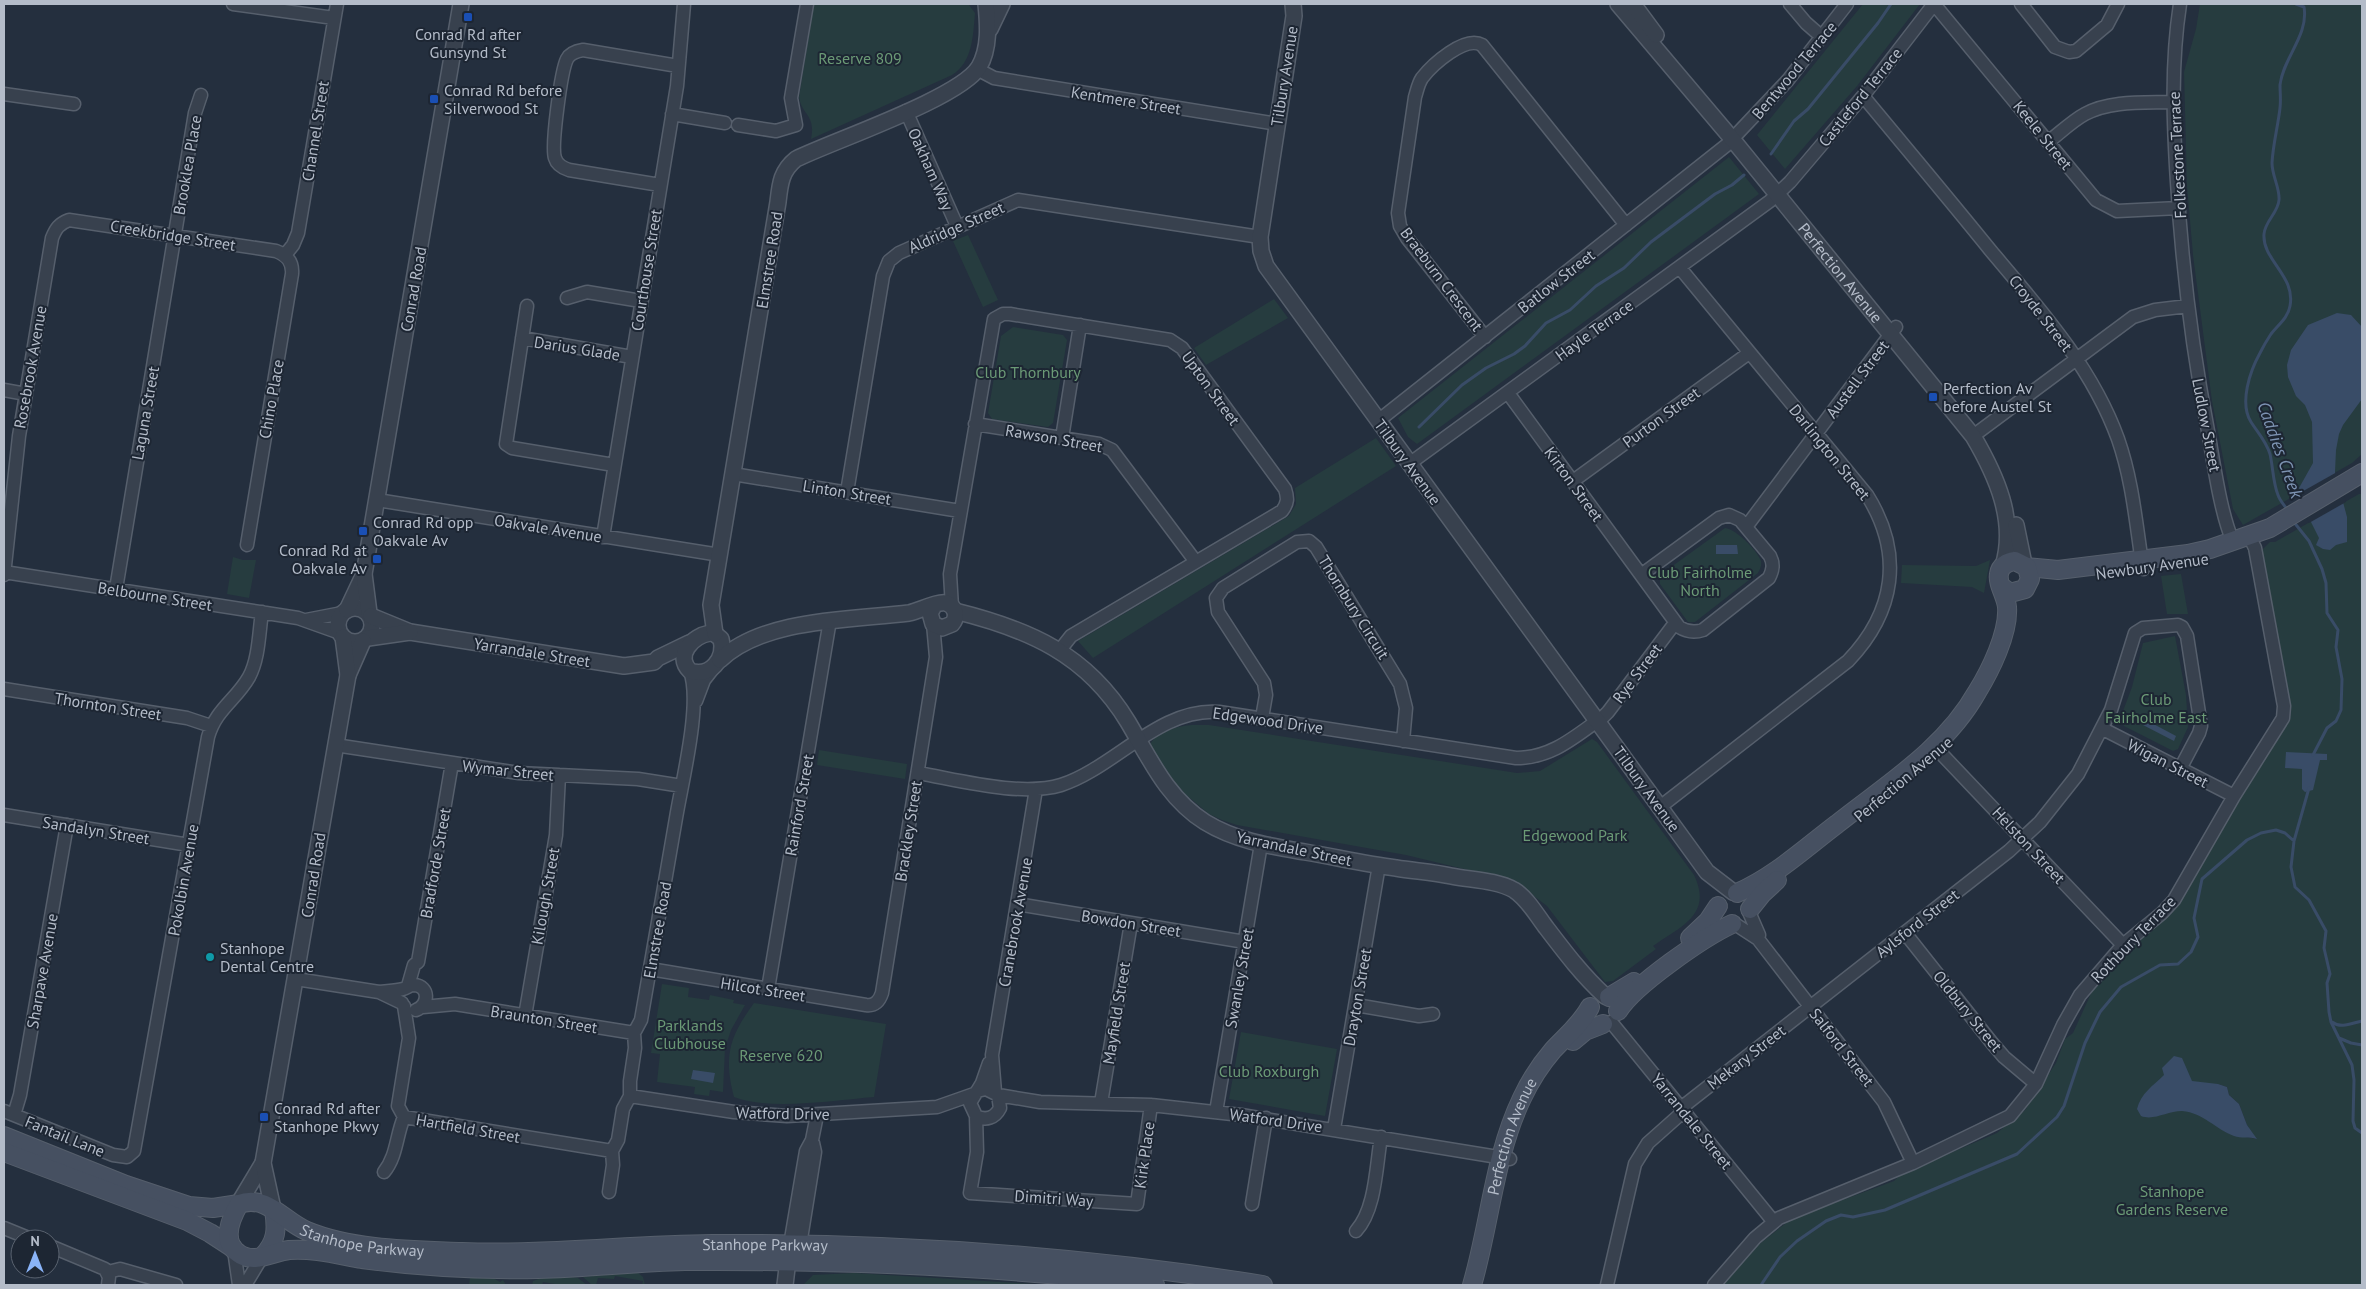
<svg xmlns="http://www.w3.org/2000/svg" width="2366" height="1289" font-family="'PT Sans',sans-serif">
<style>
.green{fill:#263c3f;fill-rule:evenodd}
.water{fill:#394c67}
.pier{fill:#242f3e}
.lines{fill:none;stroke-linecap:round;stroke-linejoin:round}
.stream{stroke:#394c67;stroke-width:3}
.minor-casing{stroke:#565f6c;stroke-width:15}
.tertiary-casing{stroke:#565f6c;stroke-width:18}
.secondary-casing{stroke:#565f6c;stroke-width:20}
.minor{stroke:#38414e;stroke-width:12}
.tertiary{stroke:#38414e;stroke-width:15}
.secondary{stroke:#465061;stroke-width:18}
.transit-dot{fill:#1a4fb4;stroke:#1d2633;stroke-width:2}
.culture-dot{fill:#0f9aa8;stroke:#1d2633;stroke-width:2}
.labels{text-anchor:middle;stroke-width:4;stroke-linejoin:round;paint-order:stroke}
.poi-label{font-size:16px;fill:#b4bcc9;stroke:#1d2633;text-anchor:start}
.park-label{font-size:16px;fill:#6b9a76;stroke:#1d2633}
.street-label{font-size:16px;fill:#b4bcc9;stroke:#1d2633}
.water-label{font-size:18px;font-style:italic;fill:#7c92b1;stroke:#1d2633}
</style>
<rect width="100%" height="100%" fill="#242f3e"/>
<path class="green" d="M814,4L969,5L975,13C973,35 973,62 952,75L811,139C816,114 802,116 799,97Z
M1863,4H1920L1857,86L1785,169L1757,135Z
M2200,4H2362V454L2352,463L2243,525L2233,509L2212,401L2193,255L2187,186L2184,72L2196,29Z
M1729,157L1759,194L1417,444L1408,437L1398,418Z
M968,235L998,300L983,307L953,241Z
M1274,299L1288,318L1206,365L1194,348Z
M1013,327L1063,335L1067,340L1053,423L1048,427L992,419L988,413L1001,336Z
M1376,438L1396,466L1093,658L1078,641L1289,516L1296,504L1295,488Z
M2359,494H2362V1285H1723L1757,1246L1791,1219L1894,1181L1901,1174L1997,1133L2025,1110L2056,1063L2065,1039L2073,1033L2094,987L2127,949L2171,914L2192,873L2208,853L2241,795L2286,726L2288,719L2289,702L2262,550L2270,542H2275ZM2218,1084L2227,1087L2229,1095L2239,1104L2247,1125L2256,1139C2240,1135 2228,1137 2215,1124Z
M1725,528C1736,529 1757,550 1761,561C1762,565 1760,569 1758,573L1695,622H1688L1660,584V575Z
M233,557L243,560H256L249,598L227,594Z
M1990,560L1984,593L1972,587L1901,583L1902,565L1976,566Z
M2181,574L2188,614H2167L2161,576Z
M2175,636L2186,695L2188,727L2178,749L2173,751L2124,726L2120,719L2132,687L2143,643Z
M1192,725H1209L1517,773L1540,771L1592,739L1597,742L1694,875C1713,915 1681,926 1653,946L1656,949L1613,981L1605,982L1547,906L1514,881L1406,855L1237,825L1222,820L1209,814L1185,794L1155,758L1150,745C1156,731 1179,726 1192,725Z
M819,750L907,764L905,779L817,765Z
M662,984L689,988L688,997L709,1000L710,995L734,1000L733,1003L745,1005L731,1030L725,1048L723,1092L710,1090L709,1096L694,1094L695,1087L657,1082L660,1054L651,1053Z
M754,1003L886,1024L874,1097C836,1100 770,1111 734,1097C723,1055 730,1036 754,1003Z
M1241,1032L1337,1049L1325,1116L1229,1099Z
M637,1272L643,1277L645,1285H642L643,1281L615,1276L614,1279L598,1278L596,1285H592L583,1277Z
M854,1273L1034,1284L1045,1285H803L813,1275Z
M470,1277L493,1278L500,1282L503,1280L506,1285H469Z
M569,1277L578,1278L587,1285H561L543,1282L542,1285H532L533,1281L541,1278Z"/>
<path class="water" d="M2337,313L2351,315L2362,327V399L2343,425L2339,434L2336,450L2335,472L2347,517V542L2336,545L2330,550L2323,549L2316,545L2319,538L2310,520L2299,488L2313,463L2312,422L2305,405L2296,396L2288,377L2287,365L2291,350L2308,325Z
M1716,545H1737L1738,554H1716Z
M2146,720L2176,736L2174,741L2143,725Z
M2286,752L2327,754V760H2320L2313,790L2305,792L2302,789V769L2285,768Z
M2174,1056L2182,1058L2192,1081L2218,1084L2227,1087L2229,1095L2239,1104L2247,1125L2257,1139C2249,1136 2241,1139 2234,1136C2215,1129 2204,1113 2182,1111C2167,1111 2154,1121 2141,1116L2137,1109C2141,1093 2153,1086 2164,1075L2162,1068Z
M693,1070L715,1073L713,1083L691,1079Z"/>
<path class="pier" d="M2337,472L2346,502L2309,523L2298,494Z"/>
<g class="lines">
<path class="stream" d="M1771,154L1794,121L1808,109L1878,23L1891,4
M1419,427L1462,385L1486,368L1514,354L1525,346L1546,323L1570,310L1596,286L1624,268L1651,242L1715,194L1732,185L1744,175
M2288,511C2285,506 2280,501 2278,495C2273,483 2273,467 2270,454C2266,441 2258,433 2251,422C2239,403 2250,371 2260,353C2263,347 2267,340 2271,334C2278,325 2288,318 2290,306C2296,276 2262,260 2264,234C2265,221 2278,213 2279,200C2280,188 2272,176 2272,163C2273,144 2278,126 2280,108C2281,100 2280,92 2280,85C2283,58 2309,35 2304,7L2296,4
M2293,521L2309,541L2322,569L2326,583L2327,613L2338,630L2336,647L2342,679L2341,710L2336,721L2327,728L2313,755
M2309,788L2294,841L2291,867L2295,887L2309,900L2326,931L2324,948L2330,974L2327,983L2329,1012L2331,1022L2352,1065L2354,1080L2353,1121L2355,1128L2362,1133
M2332,1022C2341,1029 2352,1023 2362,1021
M2339,1038L2351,1043L2362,1045
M1761,1285L1780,1257L1797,1241L1826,1221L1841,1215L1853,1217L1885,1210L2017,1154L2057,1117L2064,1106L2085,1043L2100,1012L2121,987L2160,965L2178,964L2191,952L2198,937L2194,918L2202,879L2247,840L2261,833L2276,830L2285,833L2294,841"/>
<defs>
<path id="minor" d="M233,4L334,18
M1790,4L1806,23L1822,37
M1934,4L2096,200L2117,211L2179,208
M2021,4L2055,47L2069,52L2076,51L2107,25L2118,4
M2180,4C2171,63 2173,122 2177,182C2182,266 2192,348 2208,431C2214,464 2220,511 2233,542
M977,69L994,78L1277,124
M4,94L74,104
M1863,96C1906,148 1949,199 1991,251C2040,309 2092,367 2118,439C2133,482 2136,525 2143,569
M906,111L957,226
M672,114L725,123
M738,125L776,131L796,125L791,98L807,4
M1737,134L1788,80L1847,4
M2048,142C2060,133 2072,121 2085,114C2111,100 2145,103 2173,102
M660,185L569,170C563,168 557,165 555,158C551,146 561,71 567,59C570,53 577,51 583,50L678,66
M285,255L293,245L298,233L337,4
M567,298L587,292L641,301
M527,306L506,444L512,448L614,465
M1485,337L1407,238L1400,226L1398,213L1415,97C1417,91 1418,84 1422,78C1432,65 1465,35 1482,45L1626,225
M522,338L632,357
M4,390L26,394
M1508,393L1641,575
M1378,421L1733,140
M975,424L1099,444L1112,450L1196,562
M1973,436L2133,317L2155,310L2188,306
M1062,438L1080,325
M1409,464L1770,201L1790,182L1863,96L1934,4
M733,474L960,511
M1573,481L1749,353
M847,492L883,276L889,261L899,253L1018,200L1260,237
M377,500L720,555
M1729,515L1740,520L1770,556C1774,564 1773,570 1769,578L1703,630C1694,633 1687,632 1679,627L1641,575L1719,518Z
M1746,527L1896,327
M603,537L677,86L684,4
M4,572L298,618L340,633
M4,575L19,436L52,238C56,228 59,224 69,220L276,251C287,255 293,262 292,274L247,545
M116,589L195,113L201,95
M952,607L950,574L994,319L1003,314H1010L1170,340L1182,348L1285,489C1288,498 1288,503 1282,511L1071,636L1060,650
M306,620L342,613
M4,689L187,718L211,726
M696,701L704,680L715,666
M1262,718L1266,695L1264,683L1218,612L1216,598L1223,588L1297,542L1309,541L1316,547L1400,684L1406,708L1403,741
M1598,722L1608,712L1675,623
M2103,729L2234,796
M335,745L519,773L638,779L682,786
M1934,746L2123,945
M918,773C959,780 1021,797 1061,785C1114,768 1160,707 1219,712L1516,758C1549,758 1571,740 1597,721
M1660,807L1848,661C1895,612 1904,554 1867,495L1680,268
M4,815L189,845
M1017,904L1245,942
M1749,912L1759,935L1758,939
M1735,924L1758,939L1884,1102L1913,1163
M1905,933L1992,1043L2004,1057L2036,1084
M650,969L866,1005C874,1006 879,1002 882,993L936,657L933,624
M296,979L379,992L402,1003
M408,986L414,965L418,962L452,763
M768,989L830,620
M379,992C387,991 396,991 403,989C407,988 409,985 414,985C430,986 429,1005 416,1010
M1356,1005L1419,1016L1433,1014
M404,1006L409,1038L398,1106L404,1117L612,1151
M423,1007L455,1004L634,1033
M525,1016L556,835L559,775
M1611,1022L1773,1221
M977,1091L986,1089L998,1095L1000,1108C995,1118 986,1121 976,1116L970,1103L982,1083L989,1063
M995,1092L992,1055L1036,789
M998,1095L1040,1102L1151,1105L1241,1115L1510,1159
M630,1096L734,1112L787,1116L937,1107L974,1094
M1101,1103L1131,923
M1681,1108L2009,851L2040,822L2078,774L2111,710L2135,633L2143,628L2178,625L2182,627L2187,636L2201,726L2199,733L2180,769
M4,1111L113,1155L127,1157L134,1151L208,737C216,709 236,700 249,677C259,659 259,632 262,612
M1216,1112L1261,844
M14,1115L20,1095L67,825
M976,1116L977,1152L970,1193L1137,1204L1151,1105
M1334,1129L1379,865
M612,1151L618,1140L623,1109L630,1096V1081L635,1048L634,1033L641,1020C653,953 664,885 676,818C682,781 702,704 690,671
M384,1172C397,1156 396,1136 404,1117
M609,1192L613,1165L612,1151
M1252,1204L1266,1118
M4,1228L31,1239
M1356,1231C1376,1209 1376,1166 1381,1137
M790,1245L806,1151L812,1140L817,1115
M800,1245L815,1152L813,1143
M50,1246L105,1269L109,1277L108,1285
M234,1250L239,1285
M108,1272L120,1269L176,1285
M245,1285L262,1257
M1607,1285L1635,1164L1648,1143L1684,1111
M1714,1285L1755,1238L1779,1218L1913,1163L2010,1116L2036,1084L2063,1025L2080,995L2123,945L2162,913L2174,900L2234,796L2283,718L2284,706L2255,548L2252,542"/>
<g id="tertiary">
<path d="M1293,4L1294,16L1260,237L1261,251L1266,266L1707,872L1733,892"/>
<path id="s1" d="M1618,4L1733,140L1973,436C1996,475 2017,521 2003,566"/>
<path d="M1633,4L1656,35"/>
<path d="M990,29L1002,4"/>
<path d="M2016,525L2024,564"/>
<circle cx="355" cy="625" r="17"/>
<path d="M347,610L364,574"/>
<path d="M955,611C1028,629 1087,654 1128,722C1150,759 1167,798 1205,822C1236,841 1270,846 1305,852C1335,857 1365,864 1396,868C1414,871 1433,872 1451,876C1471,880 1496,880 1514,890C1527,898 1536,914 1545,926C1564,951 1582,975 1605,996"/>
<path d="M369,613L364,574L461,4"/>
<path d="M371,616L410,632L624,666L654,662L658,658L689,643"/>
<path d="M710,633L715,634L721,639C726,659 710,678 690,671C674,655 693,636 710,633Z"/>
<path d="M715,634L711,605L778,202C780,184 781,171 796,159C835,140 960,98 979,67C990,48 988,24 986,4"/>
<path d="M368,638L410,632"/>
<path d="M720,660C764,618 852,620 909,613C919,611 938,601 946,603C956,606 958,617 952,624L942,628L933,624L930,613L934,606"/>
<path d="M348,675L363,641"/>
<path d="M239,1203L263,1163"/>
<path d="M273,1209L263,1163L348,675L343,637"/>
<path d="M785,1285L789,1251"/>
</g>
<g id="secondary">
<path d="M2027,567L2058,570L2188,554L2210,549L2270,528L2362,473"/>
<path d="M1737,893C1774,877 1804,849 1837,824C1886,785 1945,749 1977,692C1990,671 2009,633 2007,607C2006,596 1997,584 1999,574C2000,566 2007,562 2015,561L2027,567L2030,579L2025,589L2010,593L2002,587"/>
<path d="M1750,909L1762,894L1777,880"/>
<path d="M1690,938L1708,921L1718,906"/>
<path d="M1609,997L1634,982"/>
<path d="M1618,1011C1634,985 1704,937 1732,924"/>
<path d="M1573,1041L1585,1031L1603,1024"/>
<path d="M4,1136L126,1185L189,1206L213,1208L239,1204"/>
<path d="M4,1152L187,1221L210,1233L233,1248"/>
<path d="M263,1256C277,1241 277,1229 274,1210"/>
<path id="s2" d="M1155,1285C999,1266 843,1260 685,1261C636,1262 587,1268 538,1269C479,1270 421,1267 362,1259C339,1255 313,1248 289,1250C273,1252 253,1265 238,1253C221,1241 231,1218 239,1204C267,1194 283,1221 307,1231C353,1250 413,1250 462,1252C545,1255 628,1245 712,1244C895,1243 1082,1256 1263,1285"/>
<path id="s3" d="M1472,1285C1490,1224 1494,1156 1522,1098C1530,1081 1541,1064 1553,1050C1566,1036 1581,1024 1590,1007"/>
</g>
</defs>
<use href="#minor" class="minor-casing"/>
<use href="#tertiary" class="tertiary-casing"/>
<use href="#secondary" class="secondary-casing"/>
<use href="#minor" class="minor"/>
<use href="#tertiary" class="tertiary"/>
<use href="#secondary" class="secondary"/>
</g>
<g class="transit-dot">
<rect x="463" y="12" width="10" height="10" rx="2.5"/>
<rect x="429" y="94" width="10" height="10" rx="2.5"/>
<rect x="1928" y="392" width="10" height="10" rx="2.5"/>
<rect x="358" y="526" width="10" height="10" rx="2.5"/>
<rect x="372" y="554" width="10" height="10" rx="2.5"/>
<rect x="259" y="1112" width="10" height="10" rx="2.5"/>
</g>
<circle class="culture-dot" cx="210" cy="957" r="5"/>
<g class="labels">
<g class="poi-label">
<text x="468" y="40" text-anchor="middle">Conrad Rd after<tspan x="468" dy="18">Gunsynd St</tspan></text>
<text x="444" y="96">Conrad Rd before<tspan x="444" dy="18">Silverwood St</tspan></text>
<text x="1943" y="394">Perfection Av<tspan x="1943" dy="18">before Austel St</tspan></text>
<text x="373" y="528">Conrad Rd opp<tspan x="373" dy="18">Oakvale Av</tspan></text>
<text x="367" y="556" text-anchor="end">Conrad Rd at<tspan x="367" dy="18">Oakvale Av</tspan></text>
<text x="220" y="954">Stanhope<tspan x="220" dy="18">Dental Centre</tspan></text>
<text x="274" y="1114">Conrad Rd after<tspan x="274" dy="18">Stanhope Pkwy</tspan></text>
</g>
<g class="park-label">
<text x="860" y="64">Reserve 809</text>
<text x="1028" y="378">Club Thornbury</text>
<text x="1700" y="578">Club Fairholme<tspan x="1700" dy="18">North</tspan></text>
<text x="2156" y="705">Club<tspan x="2156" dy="18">Fairholme East</tspan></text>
<text x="1575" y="841">Edgewood Park</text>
<text x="690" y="1031">Parklands<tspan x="690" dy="18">Clubhouse</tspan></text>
<text x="781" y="1061">Reserve 620</text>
<text x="1269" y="1077">Club Roxburgh</text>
<text x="2172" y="1197">Stanhope<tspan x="2172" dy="18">Gardens Reserve</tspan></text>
</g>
<g class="street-label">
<text transform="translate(1794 70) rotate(-50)" y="6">Bentwood Terrace</text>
<text transform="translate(1284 76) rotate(-81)" y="6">Tilbury Avenue</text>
<text transform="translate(1860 97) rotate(-51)" y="6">Castleford Terrace</text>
<text transform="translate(1126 100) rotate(9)" y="6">Kentmere Street</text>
<text transform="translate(315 131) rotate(-81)" y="6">Channel Street</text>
<text transform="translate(2043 135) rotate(51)" y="6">Keele Street</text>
<text transform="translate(2177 155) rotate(-93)" y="6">Folkestone Terrace</text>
<text transform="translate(187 165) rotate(-80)" y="6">Brooklea Place</text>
<text transform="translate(931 169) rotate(66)" y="6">Oakham Way</text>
<text transform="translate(956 227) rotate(-24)" y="6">Aldridge Street</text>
<text transform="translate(173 235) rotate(9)" y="6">Creekbridge Street</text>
<text transform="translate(769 260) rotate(-81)" y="6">Elmstree Road</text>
<text transform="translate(646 270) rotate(-81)" y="6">Courthouse Street</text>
<text dy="6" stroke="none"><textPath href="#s1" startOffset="349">Perfection Avenue</textPath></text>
<text transform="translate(1442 279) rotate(53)" y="6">Braeburn Crescent</text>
<text transform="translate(1556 281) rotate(-38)" y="6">Batlow Street</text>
<text transform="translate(413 289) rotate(-80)" y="6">Conrad Road</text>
<text transform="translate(2041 313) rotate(52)" y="6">Croyde Street</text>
<text transform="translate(1594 330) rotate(-36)" y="6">Hayle Terrace</text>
<text transform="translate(577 348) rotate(9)" y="6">Darius Glade</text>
<text transform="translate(30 367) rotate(-80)" y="6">Rosebrook Avenue</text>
<text transform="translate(1857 379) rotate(-53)" y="6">Austell Street</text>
<text transform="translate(1211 388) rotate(54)" y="6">Upton Street</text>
<text transform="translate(271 399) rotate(-80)" y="6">Chino Place</text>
<text transform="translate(145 413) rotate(-80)" y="6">Laguna Street</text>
<text transform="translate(1661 417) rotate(-36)" y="6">Purton Street</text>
<text transform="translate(2207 425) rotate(79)" y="6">Ludlow Street</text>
<text transform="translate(1054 438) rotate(10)" y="6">Rawson Street</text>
<text transform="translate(1830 452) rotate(51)" y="6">Darlington Street</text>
<text transform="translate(1408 462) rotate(54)" y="6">Tilbury Avenue</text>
<text transform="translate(1574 484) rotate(54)" y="6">Kirton Street</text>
<text transform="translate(847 492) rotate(9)" y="6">Linton Street</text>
<text transform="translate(548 528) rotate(9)" y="6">Oakvale Avenue</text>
<text transform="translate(2152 566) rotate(-8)" y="6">Newbury Avenue</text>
<text transform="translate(155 596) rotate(9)" y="6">Belbourne Street</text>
<text transform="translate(1354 607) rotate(58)" y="6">Thornbury Circuit</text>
<text transform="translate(532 652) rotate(9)" y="6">Yarrandale Street</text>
<text transform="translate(1637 673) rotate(-53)" y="6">Rye Street</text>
<text transform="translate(108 706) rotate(9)" y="6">Thornton Street</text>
<text transform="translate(1268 720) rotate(8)" y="6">Edgewood Drive</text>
<text transform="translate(2168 763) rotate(27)" y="6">Wigan Street</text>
<text transform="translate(508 770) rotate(6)" y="6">Wymar Street</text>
<text transform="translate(1903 779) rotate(-40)" y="6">Perfection Avenue</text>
<text transform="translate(1647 789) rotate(54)" y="6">Tilbury Avenue</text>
<text transform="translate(799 805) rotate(-80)" y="6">Rainford Street</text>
<text transform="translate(96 830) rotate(9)" y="6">Sandalyn Street</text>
<text transform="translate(908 831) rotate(-81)" y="6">Brackley Street</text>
<text transform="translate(2029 845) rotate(47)" y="6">Helston Street</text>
<text transform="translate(1294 848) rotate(12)" y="6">Yarrandale Street</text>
<text transform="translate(435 863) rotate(-80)" y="6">Bradforde Street</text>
<text transform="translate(313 875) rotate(-81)" y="6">Conrad Road</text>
<text transform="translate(183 880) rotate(-80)" y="6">Pokolbin Avenue</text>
<text transform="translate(545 896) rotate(-80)" y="6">Kilough Street</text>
<text transform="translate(1015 922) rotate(-80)" y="6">Cranebrook Avenue</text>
<text transform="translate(1131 923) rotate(9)" y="6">Bowdon Street</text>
<text transform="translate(1917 923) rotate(-38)" y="6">Aylsford Street</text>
<text transform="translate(657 930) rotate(-80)" y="6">Elmstree Road</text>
<text transform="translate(2133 939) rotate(-46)" y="6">Rothbury Terrace</text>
<text transform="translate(42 971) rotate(-80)" y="6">Sharpave Avenue</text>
<text transform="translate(1239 978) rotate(-80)" y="6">Swanley Street</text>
<text transform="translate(763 989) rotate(9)" y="6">Hilcot Street</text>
<text transform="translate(1357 997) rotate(-80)" y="6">Drayton Street</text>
<text transform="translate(1968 1011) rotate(51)" y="6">Oldbury Street</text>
<text transform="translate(1116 1013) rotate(-81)" y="6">Mayfield Street</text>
<text transform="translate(544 1019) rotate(9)" y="6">Braunton Street</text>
<text transform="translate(1842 1047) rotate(52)" y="6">Salford Street</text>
<text transform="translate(1746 1057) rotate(-38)" y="6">Mekary Street</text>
<text transform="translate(783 1113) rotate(1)" y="6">Watford Drive</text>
<text transform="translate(1276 1120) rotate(8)" y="6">Watford Drive</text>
<text transform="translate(1692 1121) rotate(51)" y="6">Yarrandale Street</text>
<text transform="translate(468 1128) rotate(10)" y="6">Hartfield Street</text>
<text transform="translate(65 1136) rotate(22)" y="6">Fantail Lane</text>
<text dy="6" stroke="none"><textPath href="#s3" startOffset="154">Perfection Avenue</textPath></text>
<text transform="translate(1144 1155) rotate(-82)" y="6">Kirk Place</text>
<text transform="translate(1054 1198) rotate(4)" y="6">Dimitri Way</text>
<text dy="6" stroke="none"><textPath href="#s2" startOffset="1108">Stanhope Parkway</textPath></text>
<text dy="6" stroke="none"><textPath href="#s2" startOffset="1512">Stanhope Parkway</textPath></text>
</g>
<g class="water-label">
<text transform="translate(2280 450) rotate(70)" y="6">Caddies Creek</text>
</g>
</g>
<rect width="2366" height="1289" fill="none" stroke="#b4bcc9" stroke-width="10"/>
<g transform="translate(35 1254)"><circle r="24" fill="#1d2633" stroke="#59626f"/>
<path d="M0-4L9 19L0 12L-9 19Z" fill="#8ab4f8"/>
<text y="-8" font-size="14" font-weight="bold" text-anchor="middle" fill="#b4bcc9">N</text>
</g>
</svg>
